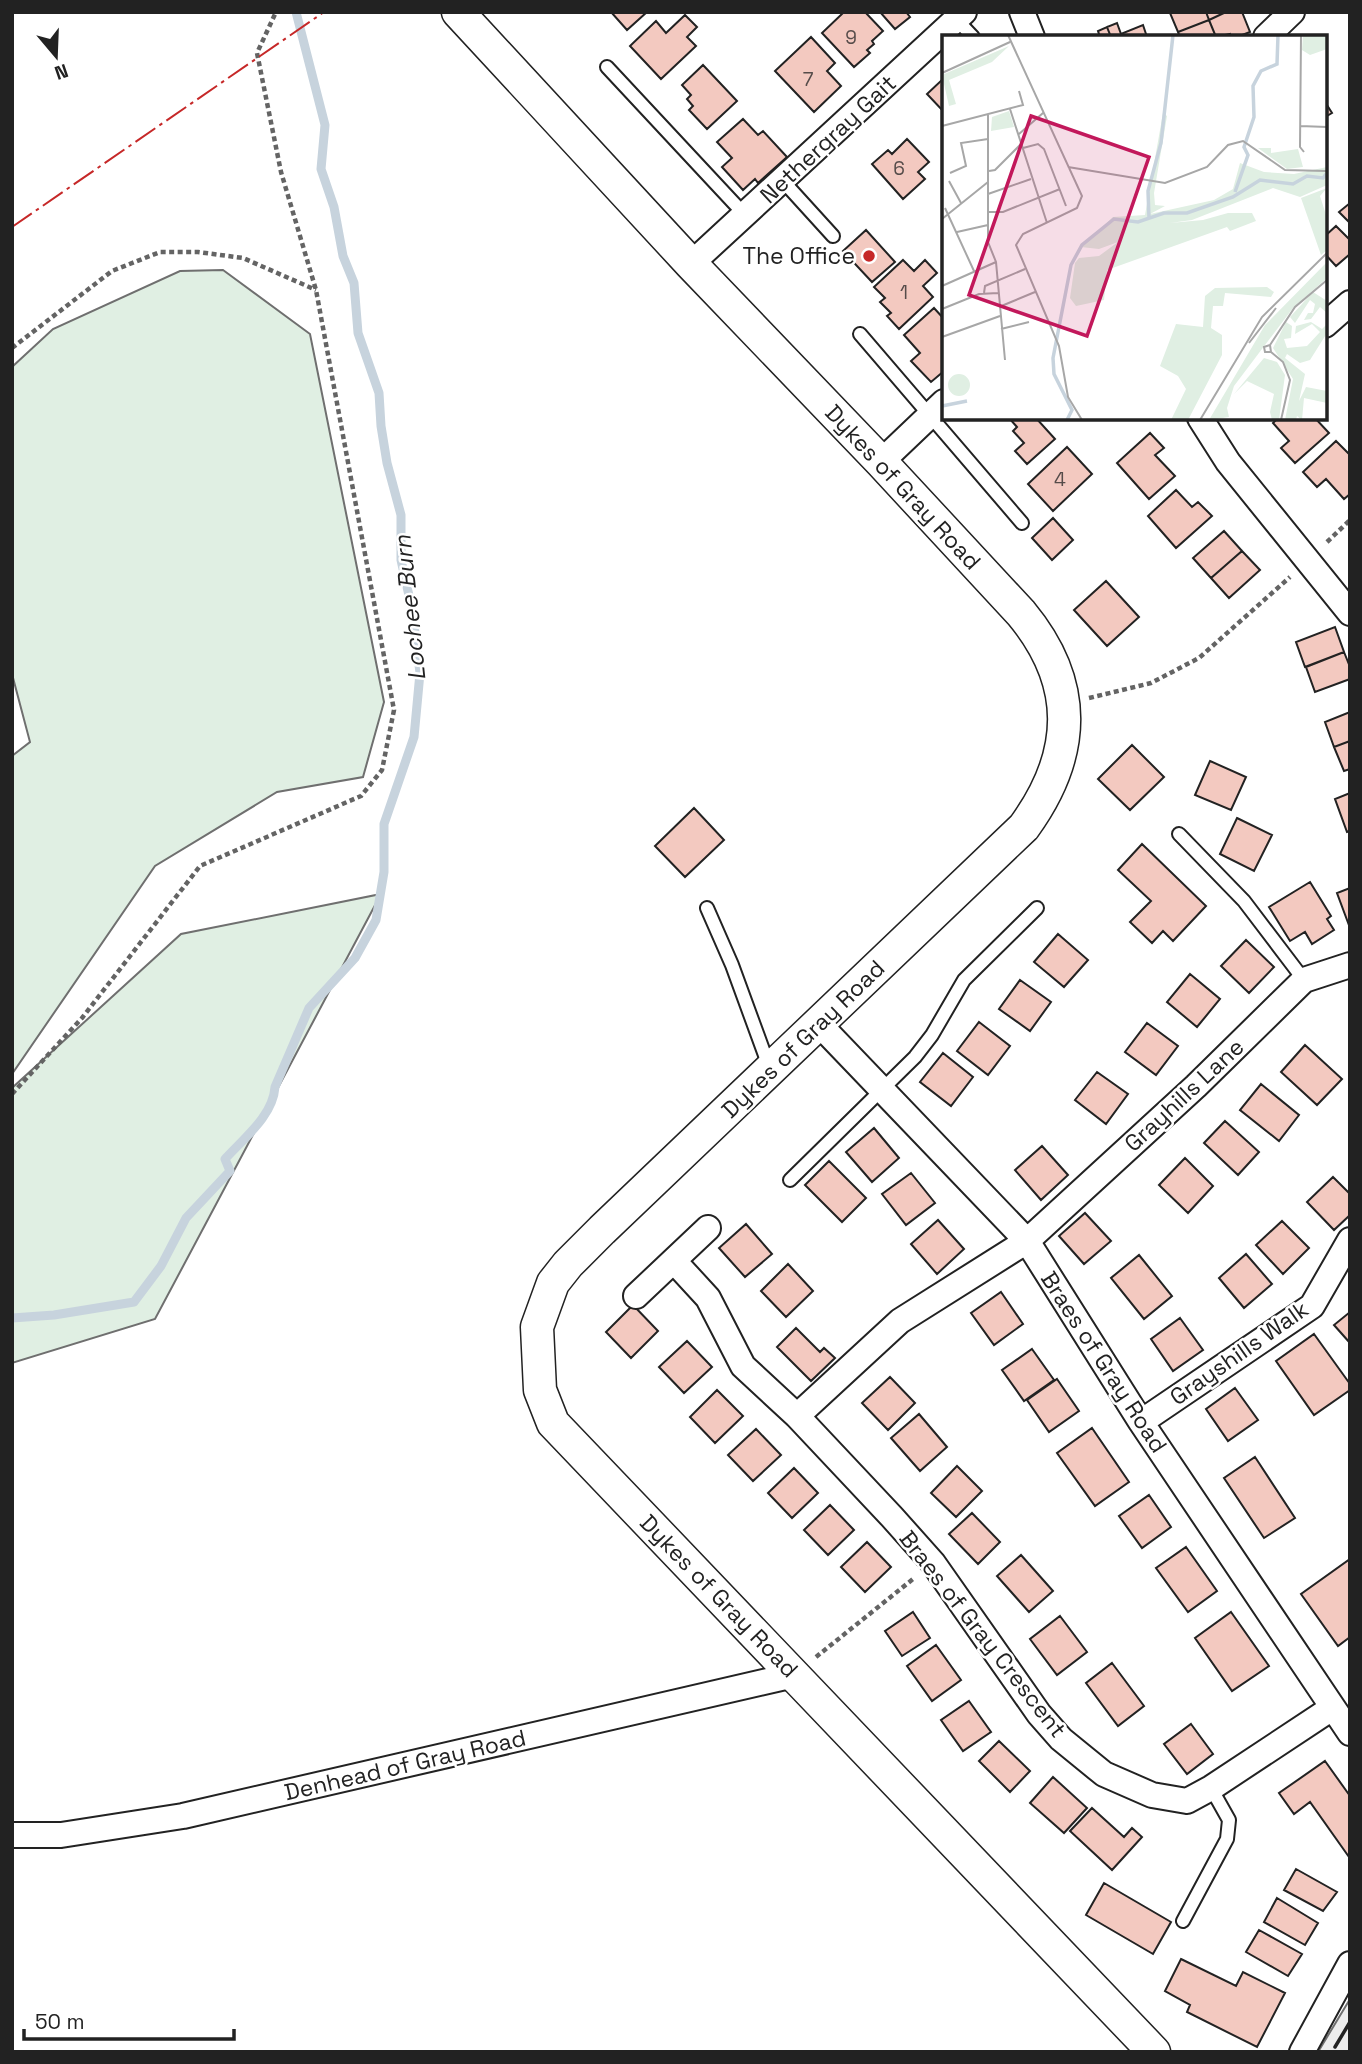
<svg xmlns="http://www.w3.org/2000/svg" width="1362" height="2064" font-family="'Space Grotesk',sans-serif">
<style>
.green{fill:#e0efe3;stroke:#6f6f6f;stroke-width:2}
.parking{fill:#ededed;stroke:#6f6f6f;stroke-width:2}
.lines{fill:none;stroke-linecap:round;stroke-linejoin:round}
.stream{stroke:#c7d3dd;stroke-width:9}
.building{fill:#f3c9c0;stroke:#222;stroke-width:2}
.service-casing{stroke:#222;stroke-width:16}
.minor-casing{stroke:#222;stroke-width:28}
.tertiary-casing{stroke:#222;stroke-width:35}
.path{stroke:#646464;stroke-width:4.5;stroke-dasharray:5 3.5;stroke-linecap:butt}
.service{stroke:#fff;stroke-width:12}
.minor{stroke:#fff;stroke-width:24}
.tertiary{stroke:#fff;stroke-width:32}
.wall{stroke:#222;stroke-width:3.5}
.power{stroke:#c62828;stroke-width:2;stroke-dasharray:24 5 3.5 5;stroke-linecap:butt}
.poi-dot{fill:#c62828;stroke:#fff;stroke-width:2.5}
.labels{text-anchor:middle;stroke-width:5;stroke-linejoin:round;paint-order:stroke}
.number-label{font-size:19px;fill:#564c4a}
.street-label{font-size:23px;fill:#222;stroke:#fff}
.poi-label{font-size:23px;fill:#222;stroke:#fff;text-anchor:end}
.water-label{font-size:24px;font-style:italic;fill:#222;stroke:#fff}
.inset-river{fill:none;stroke:#c7d3dd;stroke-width:3.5}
.inset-road{fill:none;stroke:#a7a7a7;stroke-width:2}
.view{fill:#c2185b;fill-opacity:0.15;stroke:#c2185b;stroke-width:3.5}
.inset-edge{fill:none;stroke:#222;stroke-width:3.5}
</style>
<rect width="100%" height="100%" fill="#fff"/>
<path class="green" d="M223,270L310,334L384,702L363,777L277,792L155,866L12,1074V756L30,742L12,674V367L53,329L180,271Z
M381,894L155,1319L12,1363V1088L181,934Z"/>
<path class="parking" d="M1350,1999V2052H1318Z"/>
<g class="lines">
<path class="stream" d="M12,1318L54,1315L134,1302L161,1266L186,1218L230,1171L225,1159C244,1138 273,1116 275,1087L309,1008L355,958L376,920L384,872V824L414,737L420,673L412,609L401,560V515L387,463L381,426L379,393L358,333L354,283L343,256L334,207L321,169L325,125L296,12"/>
</g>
<path class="building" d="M611,12H647L627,30Z
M844,12H865L883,31L872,41L874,44L867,50L870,53L854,67L822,33Z
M880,12H906L910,17L895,29Z
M1206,12H1226L1209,20Z
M1206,12L1209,20L1178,32L1170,13Z
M1226,12H1242L1250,32L1237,37H1231L1230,34L1216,37L1209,20Z
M685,15L697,27L687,37L696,46L661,79L630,46L656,21L666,33Z
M1209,20L1216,37H1180L1178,32Z
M1117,23L1121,34L1143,25L1147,37H1111L1107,27Z
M1107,27L1111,37H1100L1098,31Z
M811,37L835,63L827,71L841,86L814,112L775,71Z
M703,65L737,101L707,129L689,110L693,106L687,99L691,95L682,85Z
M944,78V112L927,94Z
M1325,102L1332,113L1325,117Z
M743,119L758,135L763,131L787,157L758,183L755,179L743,190L722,167L732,158L717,142Z
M907,139L929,162L918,172L925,179L903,199L872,164L888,150L892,154Z
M1350,203V223L1339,212Z
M1336,226L1350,240V254L1336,266L1325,254V236Z
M866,230L895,262L872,282L843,251Z
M903,260L914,271L925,260L937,273L923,286L933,297L899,329L887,316L891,313L880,302L885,298L874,287Z
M934,308L944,319V371L931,382L911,361L920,353L904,335Z
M1009,418H1036L1055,439L1027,464L1015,451L1024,443L1013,431L1017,427Z
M1278,418H1315L1329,433L1295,463L1281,448L1289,441L1273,423Z
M1150,433L1164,448L1155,455L1175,476L1149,499L1117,463Z
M1336,441L1350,455V494L1344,499L1326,479L1317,487L1303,472Z
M1067,447L1092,474L1053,511L1028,484Z
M1176,490L1192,507L1198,502L1212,516L1176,548L1148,516Z
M1053,518L1073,540L1052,560L1032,538Z
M1224,531L1242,551L1211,578L1193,558Z
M1242,551L1260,570L1229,598L1211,578Z
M1106,581L1139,617L1107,646L1074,610Z
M1335,627L1344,652L1305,667L1296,642Z
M1344,652L1350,667V679L1315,692L1306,667Z
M1350,712V741L1334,747L1325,722Z
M1350,741V769L1344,771L1334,747Z
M1132,745L1164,777L1130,810L1098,779Z
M1210,761L1246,777L1231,810L1195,795Z
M1350,793V831L1347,832L1335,799Z
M694,808L724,840L685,877L655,846Z
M1237,818L1272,835L1254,871L1220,854Z
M1142,844L1206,906L1173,941L1163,931L1152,943L1130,922L1151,901L1118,870Z
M1310,882L1331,916L1327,919L1334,930L1312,944L1305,932L1290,941L1269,907Z
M1350,888V928L1337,893Z
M1058,934L1088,960L1064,987L1034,962Z
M1246,940L1274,967L1249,993L1221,966Z
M1190,974L1220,999L1197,1027L1167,1002Z
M1020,980L1051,1002L1030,1031L999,1009Z
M979,1022L1010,1046L988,1075L957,1051Z
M1147,1023L1178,1046L1156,1075L1125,1052Z
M1305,1045L1342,1079L1317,1105L1281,1072Z
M943,1053L973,1077L951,1106L920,1082Z
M1097,1072L1128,1094L1106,1124L1075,1100Z
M1261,1084L1299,1115L1279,1141L1240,1110Z
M1225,1121L1259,1152L1238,1175L1204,1143Z
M874,1128L899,1158L872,1182L846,1152Z
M1042,1146L1068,1175L1041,1200L1015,1170Z
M1185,1158L1213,1186L1188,1213L1159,1185Z
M829,1161L866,1198L842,1222L805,1185Z
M911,1173L935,1203L906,1225L882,1194Z
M1333,1177L1350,1194V1215L1334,1230L1307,1202Z
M1085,1213L1111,1241L1084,1264L1059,1236Z
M938,1220L964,1249L937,1274L911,1244Z
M1282,1221L1309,1248L1283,1274L1256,1245Z
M746,1224L772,1254L745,1277L719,1248Z
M1246,1254L1272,1284L1244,1308L1219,1278Z
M1139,1255L1172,1296L1144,1319L1111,1278Z
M788,1264L813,1291L786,1317L761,1291Z
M1001,1292L1023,1324L994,1345L971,1313Z
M633,1305L658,1331L631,1358L606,1332Z
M1350,1312V1343L1334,1325Z
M1180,1318L1203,1350L1173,1371L1151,1339Z
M796,1328L820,1352L824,1348L835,1358L811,1381L777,1347Z
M1314,1334L1350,1384V1390L1314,1415L1276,1361Z
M687,1341L712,1367L684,1393L659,1367Z
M1032,1349L1054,1380L1024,1401L1002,1370Z
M890,1377L915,1403L888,1430L862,1403Z
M1057,1379L1079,1411L1049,1432L1027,1400Z
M1235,1388L1258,1420L1228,1441L1206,1409Z
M717,1390L743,1416L715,1443L690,1417Z
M919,1414L947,1447L920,1471L891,1438Z
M1092,1428L1129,1482L1095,1506L1057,1453Z
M756,1429L781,1455L753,1481L728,1455Z
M1255,1457L1295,1518L1264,1538L1224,1478Z
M957,1466L982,1491L956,1517L931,1493Z
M794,1468L818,1493L792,1518L768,1493Z
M1149,1495L1171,1527L1142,1548L1119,1516Z
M830,1505L854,1530L828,1555L804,1530Z
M972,1513L1000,1542L978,1564L949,1534Z
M867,1542L891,1567L865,1592L841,1567Z
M1186,1547L1217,1591L1188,1612L1156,1568Z
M1021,1555L1053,1591L1029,1612L997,1576Z
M1350,1559V1637L1338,1646L1301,1594Z
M913,1612L930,1638L902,1656L885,1631Z
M1231,1612L1269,1666L1232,1691L1195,1638Z
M1060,1616L1087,1652L1057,1675L1030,1639Z
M936,1645L961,1680L932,1701L907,1666Z
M1112,1663L1144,1706L1118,1726L1086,1683Z
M969,1701L991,1732L963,1751L941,1720Z
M1191,1724L1213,1754L1187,1774L1164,1744Z
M999,1741L1030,1771L1010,1792L979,1761Z
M1325,1761L1350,1796L1349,1857L1310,1802L1294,1814L1279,1793Z
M1053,1777L1087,1808L1064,1833L1030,1803Z
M1092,1808L1124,1837L1132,1828L1142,1837L1112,1870L1070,1831Z
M1296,1869L1337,1892L1323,1911L1284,1890Z
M1104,1883L1171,1922L1153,1954L1086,1915Z
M1277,1898L1318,1923L1305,1945L1264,1922Z
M1259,1930L1302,1954L1288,1976L1246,1952Z
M1181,1959L1236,1986L1243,1972L1285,1993L1257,2047L1187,2012L1190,2005L1165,1991Z"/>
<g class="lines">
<defs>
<path id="service" d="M956,19L973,37
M607,67L745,215
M783,181L833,236
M860,334L1022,523
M1179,834L1244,901L1304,980
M707,908L732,965L770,1069
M790,1180L915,1057L932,1035L964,980L1037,908
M1183,1921L1227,1839L1229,1820L1211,1788"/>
<path id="minor" d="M1022,12L1032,37
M1266,37L1292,12
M691,264L964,12
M1325,325L1350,303
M1200,418L1228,462L1350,613
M881,462L944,402
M819,1024L1027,1241L1141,1422L1350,1733
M674,1261L708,1298L743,1366L797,1416L892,1517L933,1563L1039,1714L1061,1739L1104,1774L1152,1795L1187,1801L1211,1788L1332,1708
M636,1296L708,1228
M797,1416L900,1321L1027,1241L1196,1086L1304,980L1350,965
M1141,1422L1312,1306L1350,1240
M12,1835H61L183,1816L794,1675
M1302,2052L1350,1964"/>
<path id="tertiary" d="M458,12L691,264L881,462L1021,613C1079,683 1077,754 1024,827L602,1230L568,1264L553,1283L537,1327L540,1390L553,1423L1154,2052"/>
</defs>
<use href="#service" class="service-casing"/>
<use href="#minor" class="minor-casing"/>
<use href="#tertiary" class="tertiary-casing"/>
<path class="path" d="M12,348L112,271L160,252H198L243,258L316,290
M1327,542L1350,520
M1089,698L1151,683L1199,658L1290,577
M12,1094L82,1018L200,866L361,796L382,770L394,710L316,290L281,172L257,53L276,12
M816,1657L913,1579"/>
<use href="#service" class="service"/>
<use href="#minor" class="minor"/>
<use href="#tertiary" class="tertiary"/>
<path class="wall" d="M1335,2047L1350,2022"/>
<path class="power" d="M12,227L324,12"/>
</g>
<circle class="poi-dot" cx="869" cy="256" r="7"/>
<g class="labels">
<g class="number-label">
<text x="851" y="44">9</text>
<text x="808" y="86">7</text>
<text x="899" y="175">6</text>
<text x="904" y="299">1</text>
<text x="1060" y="486">4</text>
</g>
<g class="street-label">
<text transform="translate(828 139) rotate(-43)" y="8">Nethergray Gait</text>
<text transform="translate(903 487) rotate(47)" y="8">Dykes of Gray Road</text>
<text transform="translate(803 1039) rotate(-44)" y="8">Dykes of Gray Road</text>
<text transform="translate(1184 1095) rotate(-43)" y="8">Grayhills Lane</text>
<text transform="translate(1239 1353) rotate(-35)" y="8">Grayshills Walk</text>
<text transform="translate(1104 1362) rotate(57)" y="8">Braes of Gray Road</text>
<text transform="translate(719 1596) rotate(46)" y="8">Dykes of Gray Road</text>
<text transform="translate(983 1634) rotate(52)" y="8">Braes of Gray Crescent</text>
<text transform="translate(405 1765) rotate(-13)" y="8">Denhead of Gray Road</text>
</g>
<g class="poi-label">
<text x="855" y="264">The Office</text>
</g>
<g class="water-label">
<text transform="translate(410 608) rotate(-96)" y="8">Lochee Burn</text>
</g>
</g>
<g transform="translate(942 35)">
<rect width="385" height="385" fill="#fff"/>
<path d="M361,0H385V14L368,20L360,15ZM67,11L50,27L7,45L14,69L7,71L0,40ZM67,76L72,92L49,96L50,82ZM221,78L225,81L212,158L213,170L223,171L208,179L272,165L291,154L298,128L322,137L352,139L385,132V150L358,162L331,153L250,185L228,188L261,185L286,178H310L314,186L288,196L285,192L165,235L162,265L134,271L128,263L133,228L137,223L157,221L176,207L157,214L139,212L171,182L203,180ZM316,113H329V118L356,114L361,132L345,134ZM385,153L378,161L385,183V215L379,220L359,163ZM385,227V243L351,273L292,351L285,373L287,382L267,385L323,290ZM325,252L332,257L329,262L283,258L281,271H271L269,293L280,300V320L246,385H229L244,354L236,341L218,331L234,289L261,292L263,261L273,253ZM371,257L385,266V278L378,272L369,284L362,285L366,278H371L373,269L368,265L353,288L348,282ZM344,287L350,291L349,303L342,304L345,313L365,311L378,297L370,289L353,299L354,291L369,287L380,294L385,289V298L368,325L358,328L345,319L343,323L363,339L357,366L364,352L385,356V368L362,363L360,385L355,381L354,385H343L351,344L331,313ZM322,323L335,327L343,340L337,385H330L328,377L332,359L305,346L292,359ZM6 350a11 11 0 1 1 22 0a11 11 0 1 1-22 0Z" fill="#e0efe3"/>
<path class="inset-river" d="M293,157L306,120L302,112L312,82L311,51L319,36L335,29L336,0M207,183L206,156L219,108L231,0M0,371L25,366M125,385L130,375L112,339L111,323L129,230L140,210L172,184L196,187L222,178H245L291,162L318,145L351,149L365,141L381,143L384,139"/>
<path class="inset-road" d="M66,0L140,161L135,173L81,199L74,210L117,311L126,362L140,385M359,0L358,112L362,117M0,38L68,7M68,74L105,188M46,80V207L54,227L63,325M0,91L81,70L77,56M358,91L385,92M77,99L101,78M81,113L96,109L102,114L124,171M126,132L223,148L265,132L286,110L301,106L343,135L384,136M47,136L53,135L79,109M8,138L24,131L19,108L46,104M7,146L19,168M46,159L89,144M3,173L32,236M46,177H61L118,154M0,184L46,147M15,197L46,190M0,251L54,227M42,258L43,251L83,234M57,272L93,257M0,274L37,259L56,258M59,294L87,287M0,302L58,281M307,308L334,273M328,310L329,317H323L322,312L328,310L353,272L385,245M329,317L341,327L348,345L339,385M258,385L320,282L385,218"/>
<path class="view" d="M89,81L207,122L145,301L27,260Z"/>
<rect width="385" height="385" class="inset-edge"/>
</g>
<rect width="1362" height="2064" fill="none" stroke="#222222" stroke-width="28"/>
<g transform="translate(56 56) rotate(161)" stroke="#ffffff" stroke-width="5" paint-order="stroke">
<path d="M0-5L12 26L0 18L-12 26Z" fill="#222222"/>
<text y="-10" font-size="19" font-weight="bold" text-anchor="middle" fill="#222222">N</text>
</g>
<path d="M24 2029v10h210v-10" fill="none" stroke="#222222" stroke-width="3.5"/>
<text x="35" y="2029" font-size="21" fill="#222222" stroke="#ffffff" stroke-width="5" paint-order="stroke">50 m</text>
</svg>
